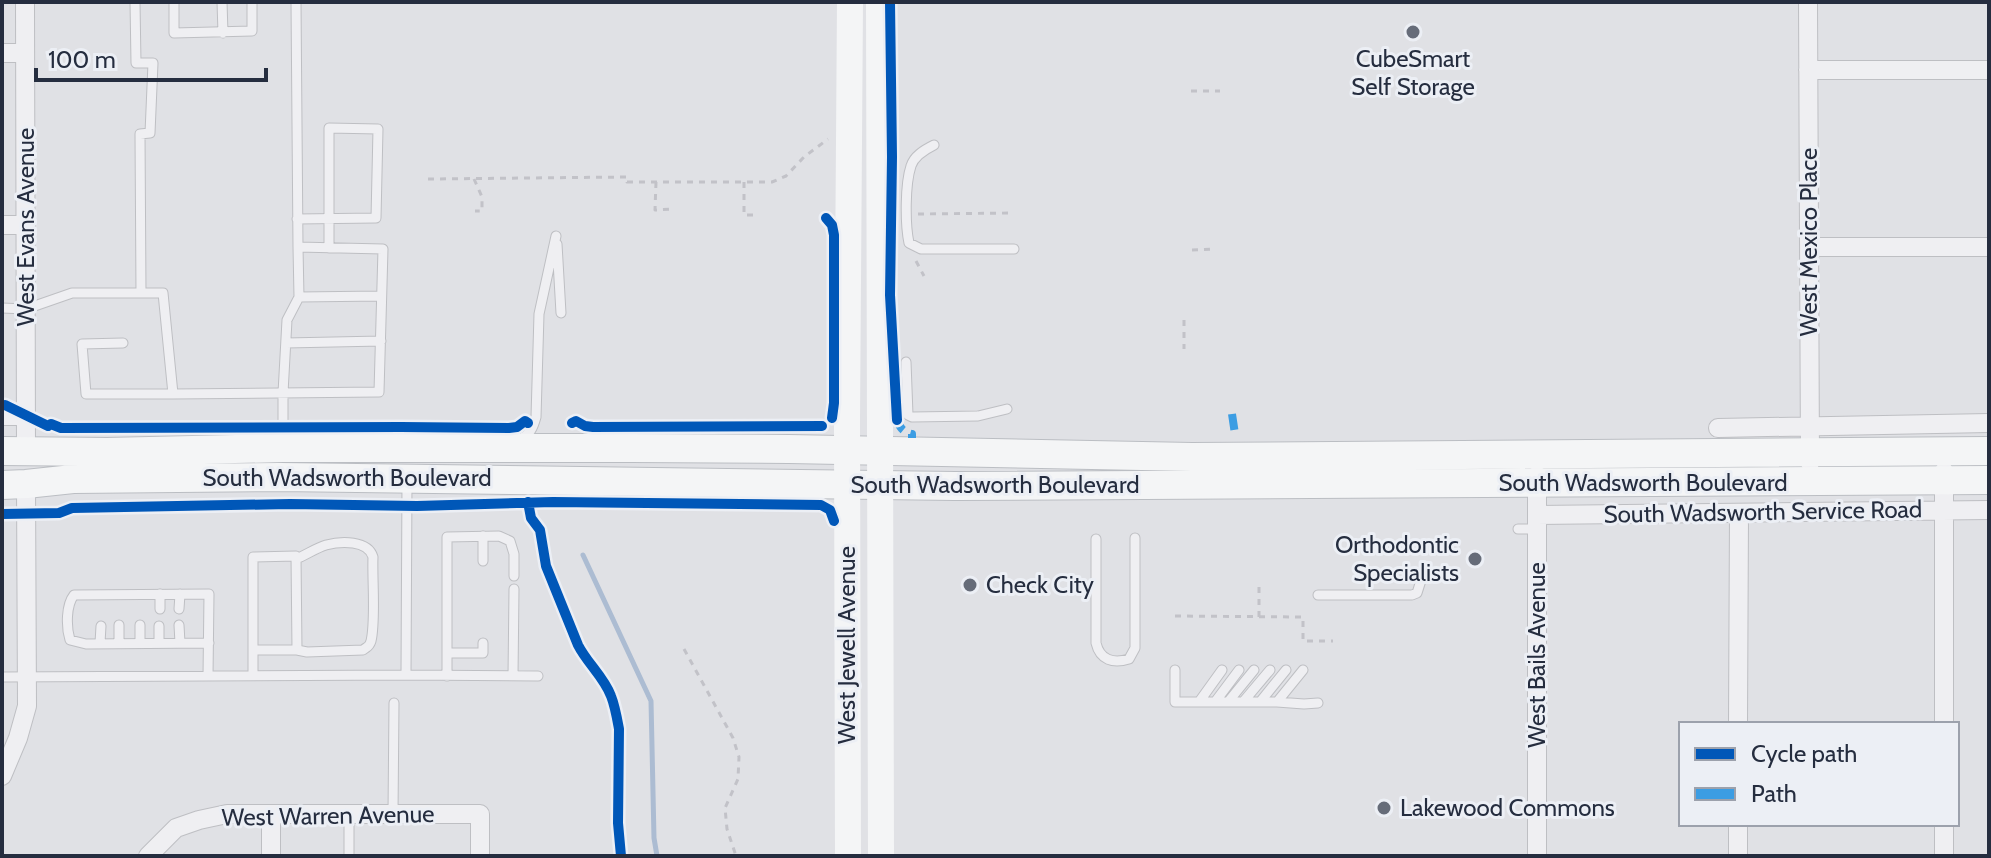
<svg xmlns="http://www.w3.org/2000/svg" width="1991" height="858" font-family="Cabin,sans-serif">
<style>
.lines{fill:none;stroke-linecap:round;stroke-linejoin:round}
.stream{stroke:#acbcd2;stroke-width:5}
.service-casing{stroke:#bebfc3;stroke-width:11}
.minor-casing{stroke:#bebfc3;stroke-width:20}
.primary-casing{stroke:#bbbec3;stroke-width:30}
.path{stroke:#c2c2c8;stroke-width:3;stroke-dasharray:6 6;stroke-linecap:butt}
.service{stroke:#efeff2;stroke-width:9}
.minor{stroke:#efeff2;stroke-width:18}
.secondary{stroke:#f4f5f6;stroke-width:26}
.primary{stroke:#f4f5f6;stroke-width:28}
.quiet{stroke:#3c9de3;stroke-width:8;stroke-dasharray:16 8;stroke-linecap:butt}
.cycleway-casing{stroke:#eceff5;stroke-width:15}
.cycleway{stroke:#0057b8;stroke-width:10}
.poi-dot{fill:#666c79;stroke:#eceff5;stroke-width:3}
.labels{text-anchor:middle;stroke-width:6;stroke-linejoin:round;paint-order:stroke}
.poi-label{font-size:24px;fill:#252d3f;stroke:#eceff5;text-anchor:start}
.street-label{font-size:24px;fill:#252d3f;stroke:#eceff5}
</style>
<rect width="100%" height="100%" fill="#e0e1e5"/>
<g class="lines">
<path class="stream" d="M583,555L651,701L654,838L657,856"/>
<defs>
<path id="service" d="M135,2L136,63H153L150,133L140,134L141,293
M174,2V33L252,31V2
M222,2L223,33
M296,2L298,247
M934,145C924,150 914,156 911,166C905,184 905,224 909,243L921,249H1014
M297,219L376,218L378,129L329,128V248
M557,244L561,313
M2,308L26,309L72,293H163L173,394L379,392L383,249L298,247L299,297L381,296
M123,343L82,344L86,394H173
M286,343L381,341
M906,362L908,415L912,417L978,416L1007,409
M519,439C530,435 533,428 536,417L539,314L556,236
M283,443V393L287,320L299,297
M1518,529H1537
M483,536V561
M1096,539V643C1100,660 1113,664 1129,659L1135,648V538
M296,559C306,555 316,548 326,545C341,541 368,540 373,557C372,579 376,620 371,641C369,647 368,646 363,650L307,652L297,650
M1318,595H1412L1417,593L1424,571
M160,609V594
M179,609L180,594
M140,625V643
M179,625L180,643
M159,626V643
M100,643L101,626
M119,643V625
M448,653H483V643
M1175,670V702H1277L1304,704L1318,703
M406,675L538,676
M208,676L209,594L74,595C66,605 66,627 70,640L86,644L209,643
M253,676V557L296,556L297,650H253
M447,676V537L499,536L510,541L514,554V576
M513,676L514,589
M2,677L406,675L407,482
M1199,702L1222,670
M1215,702L1239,670
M1228,702L1254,670
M1243,702L1270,670
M1260,702L1286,670
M1277,702L1303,670
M349,814V856
M393,814L394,703"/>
<path id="minor" d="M25,2L26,451
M1808,2L1810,463
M2,53H25
M1808,70H1989
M2,225H26
M1810,247H1989
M2,416H26
M1718,428L1989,423
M1944,471V724
M1537,475V856
M1537,515L1989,510
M1738,724L1739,513
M2,776L18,738L27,706L26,484
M271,814V856
M1944,824V856
M148,856L176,828L199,820L227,814H480V856
M1738,856V824"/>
<path id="primary" d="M2,451L107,452L283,448H631L789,449L1192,457L1989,451
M2,485L26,484L73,479L280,477L955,486L1989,480"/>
</defs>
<use href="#service" class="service-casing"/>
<use href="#minor" class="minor-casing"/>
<use href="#primary" class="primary-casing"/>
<path class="path" d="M1191,91H1220
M428,179L627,177V182H772L786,176L804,157L828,139
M474,179L482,197V211H475
M656,182L655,210L674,209
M744,182V215H753
M918,214L1014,213
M1192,250L1215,249
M916,261L924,276
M1184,320V349
M1175,616L1303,617V641H1333
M1259,617V581
M684,649L733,738L739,757L738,779L725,808L727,829L736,856"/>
<use href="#service" class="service"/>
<use href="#minor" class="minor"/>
<path class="secondary" d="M879,2L881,856
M848,856L847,419L850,2"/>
<use href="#primary" class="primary"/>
<path class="quiet" d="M1232,414L1235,434
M893,420H897C900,428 903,432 912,434V438"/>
<defs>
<path id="cycleway" d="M890,2L892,157L890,295L897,420
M826,218L832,225L834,235V403L832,418
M5,405L48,426L51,424L61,428L401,427L509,428L517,427L525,421L528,423
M572,423L576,421L585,426L593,427L822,426
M528,502L531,518L540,530L546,566L578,645C587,663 604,677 611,696C615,706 617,718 619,729L618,823L621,856
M2,514L59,513L72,508L290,504L417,506L553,502L821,505L830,510L834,521"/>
</defs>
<use href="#cycleway" class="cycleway-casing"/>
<use href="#cycleway" class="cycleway"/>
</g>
<g class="poi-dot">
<circle cx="1413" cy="32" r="8"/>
<circle cx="1475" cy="559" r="8"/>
<circle cx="970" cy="585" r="8"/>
<circle cx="1384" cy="808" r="8"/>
</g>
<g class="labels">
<g class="poi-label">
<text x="1413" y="67" text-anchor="middle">CubeSmart<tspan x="1413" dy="28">Self Storage</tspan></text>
<text x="1459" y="553" text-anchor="end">Orthodontic<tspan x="1459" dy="28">Specialists</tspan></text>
<text x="986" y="593">Check City</text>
<text x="1400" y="816">Lakewood Commons</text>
</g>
<g class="street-label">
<text transform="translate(26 227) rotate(-90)" y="8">West Evans Avenue</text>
<text transform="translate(1809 242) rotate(-90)" y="8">West Mexico Place</text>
<text x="347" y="486">South Wadsworth Boulevard</text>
<text x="1643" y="491">South Wadsworth Boulevard</text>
<text x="995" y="493">South Wadsworth Boulevard</text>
<text transform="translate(1763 512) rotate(-1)" y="8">South Wadsworth Service Road</text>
<text transform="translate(847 645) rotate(-90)" y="8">West Jewell Avenue</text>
<text transform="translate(1537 655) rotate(-90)" y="8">West Bails Avenue</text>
<text transform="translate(328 816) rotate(-1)" y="8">West Warren Avenue</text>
</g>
</g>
<rect width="1991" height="858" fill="none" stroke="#252d3f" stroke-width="8"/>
<rect x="1679" y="722" width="280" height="104" fill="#eceff5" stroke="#9ca1ac" stroke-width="2"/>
<rect x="1695" y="748" width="40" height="12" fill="#0057b8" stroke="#9ca1ac" stroke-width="2"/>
<text x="1751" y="762" font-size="24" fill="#252d3f">Cycle path</text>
<rect x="1695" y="788" width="40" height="12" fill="#3c9de3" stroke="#9ca1ac" stroke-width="2"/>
<text x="1751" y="802" font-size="24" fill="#252d3f">Path</text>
<path d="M36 68v12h230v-12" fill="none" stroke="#252d3f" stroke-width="4"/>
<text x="48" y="68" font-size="24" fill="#252d3f" stroke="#eceff5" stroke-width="6" paint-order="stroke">100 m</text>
</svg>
